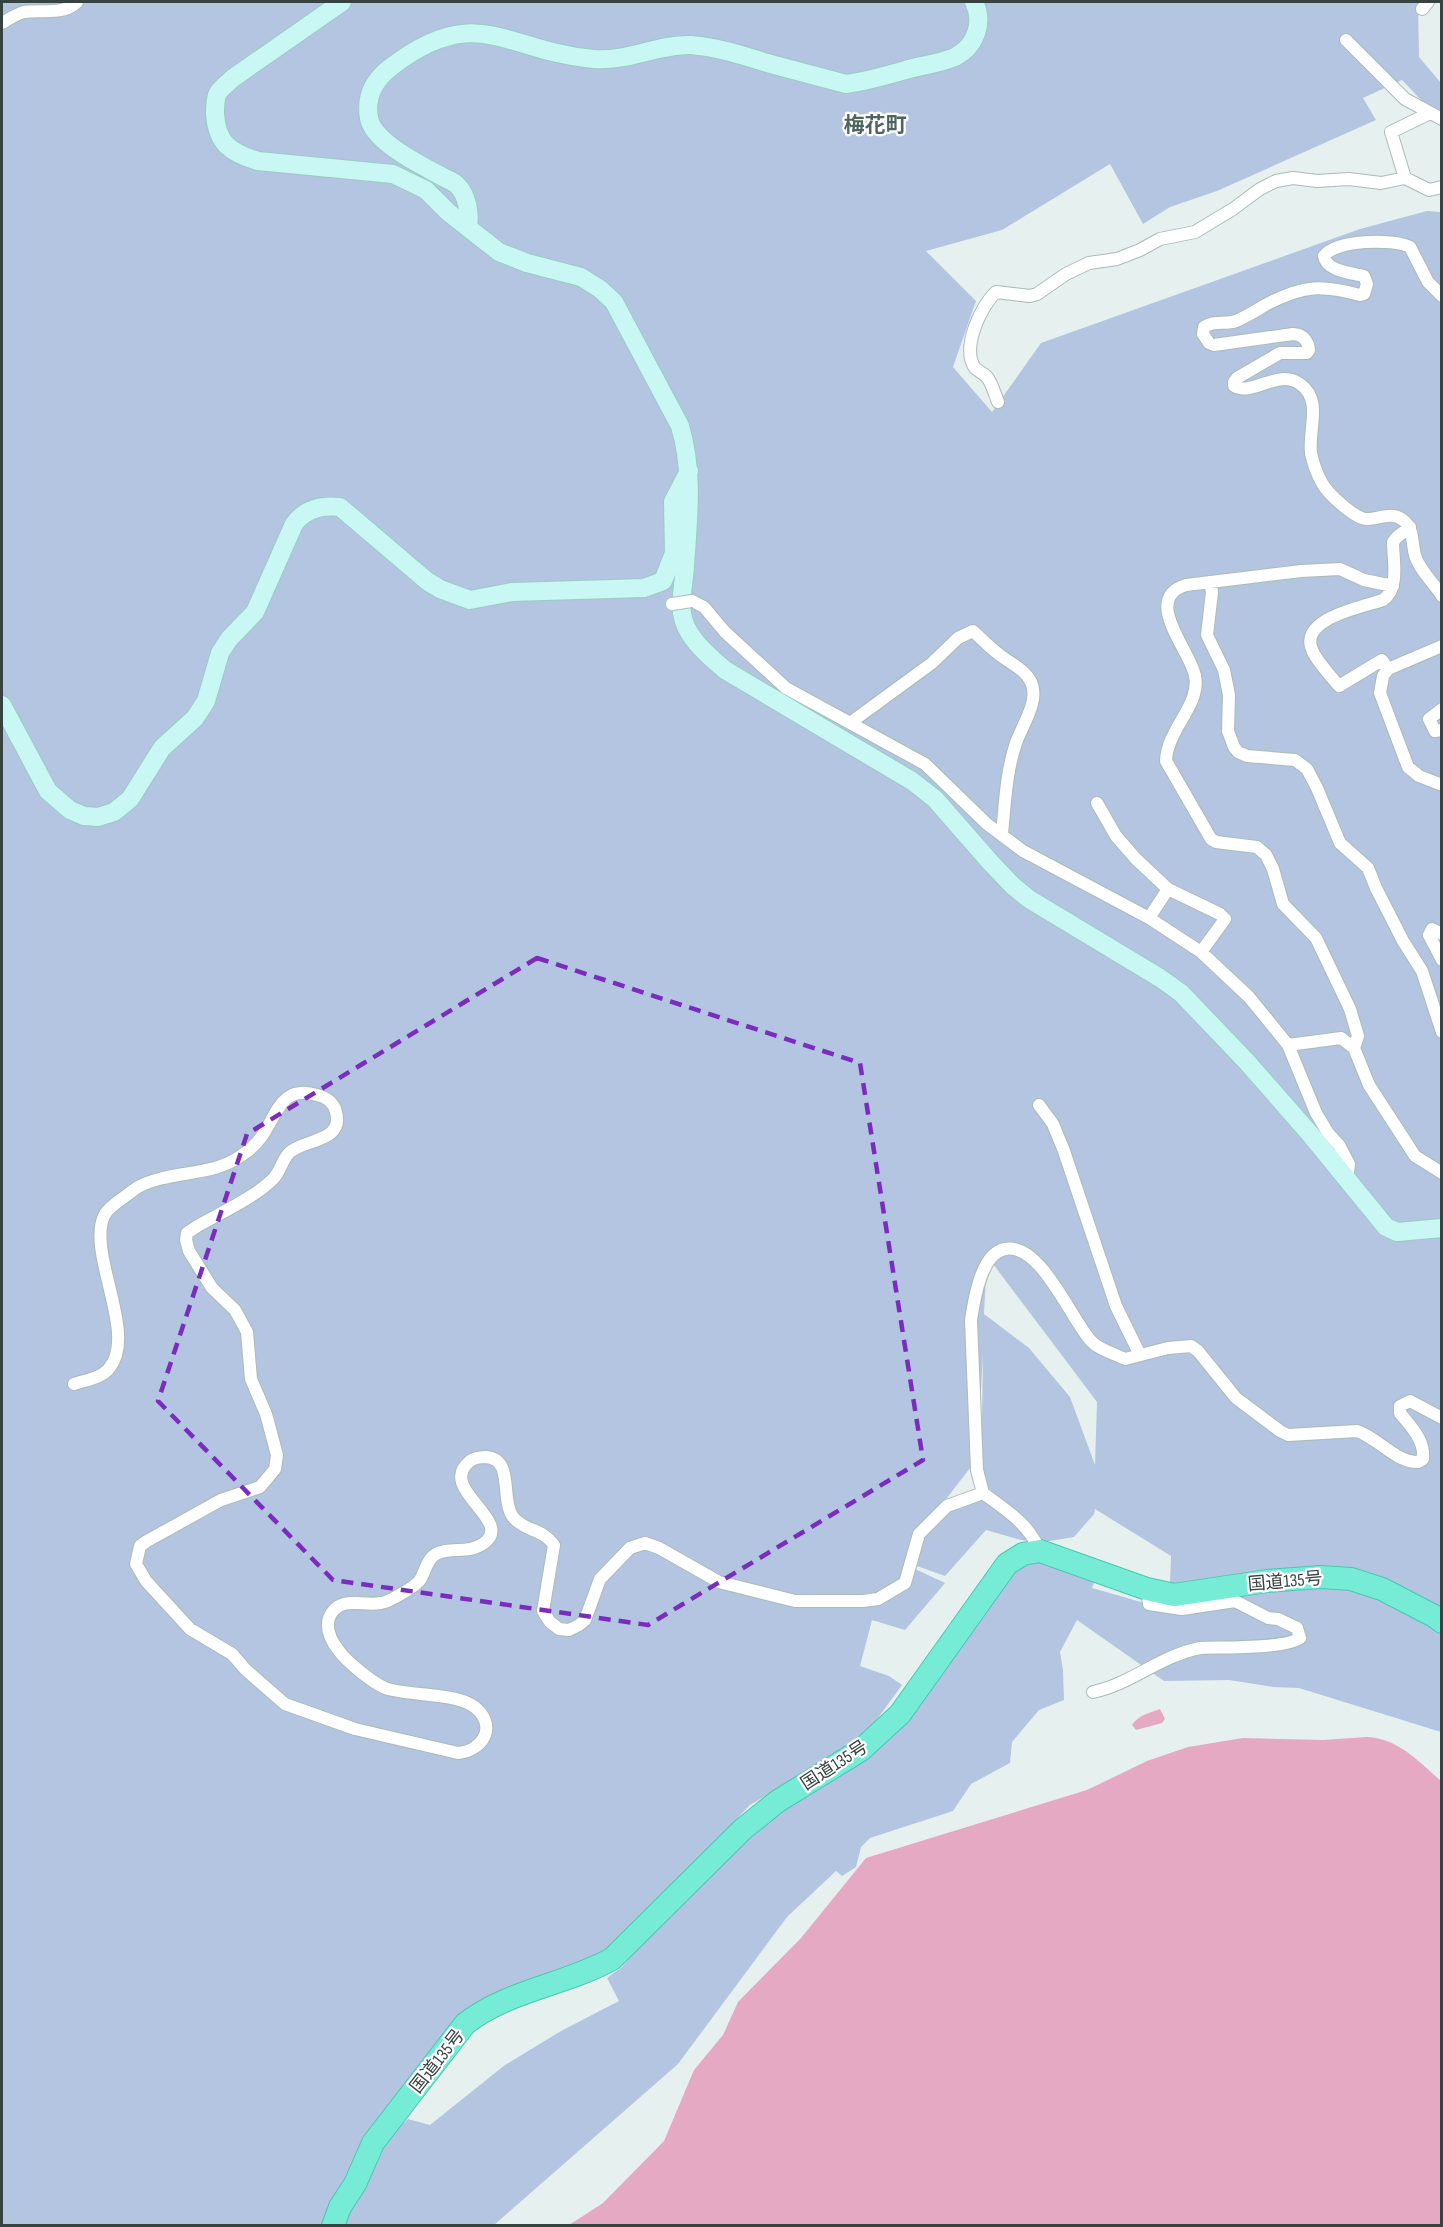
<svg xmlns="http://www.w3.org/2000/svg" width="1443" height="2227" font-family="'Sofia Sans Condensed','Noto Sans JP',sans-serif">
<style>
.green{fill:#b3c5e0;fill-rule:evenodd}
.water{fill:#e6a9c4}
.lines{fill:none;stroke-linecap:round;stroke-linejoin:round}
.street-casing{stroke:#aabbb8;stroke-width:14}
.secondary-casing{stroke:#9bcbc6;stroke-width:20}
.highway-casing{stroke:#47c9ae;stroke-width:24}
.street{stroke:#fff;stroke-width:12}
.secondary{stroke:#c9f7f4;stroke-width:18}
.highway{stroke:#76ecd7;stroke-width:22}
.street-bridge-casing{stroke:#aabbb8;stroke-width:14;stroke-linecap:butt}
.street-bridge{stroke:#fff;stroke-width:12}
.marked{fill:none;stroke:#7b2cbf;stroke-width:4.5;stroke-dasharray:12 8;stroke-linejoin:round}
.labels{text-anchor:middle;stroke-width:4.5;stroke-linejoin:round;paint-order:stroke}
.street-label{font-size:18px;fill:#364340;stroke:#fff}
.quarter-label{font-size:21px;font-weight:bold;fill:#4f645f;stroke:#fff}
</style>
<rect width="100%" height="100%" fill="#e6f1ef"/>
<path class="green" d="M2,2H1418L1419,57L1441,83V121L1402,80L1363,98L1376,120L1217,191L1170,207L1143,224L1110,164L1002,230L926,251L976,301L953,367L992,412L1041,343L1360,229L1427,211L1441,212V1732L1299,1688L1273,1687L1229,1680L1164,1681L1077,1620L1060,1652L1063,1670L1064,1700L1039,1710L1012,1742L1010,1763L971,1784L953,1811L870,1838L861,1847L856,1867L842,1876L836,1871L787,1917L678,2064L494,2225L2,2226ZM987,1256L1097,1402L1095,1465L1070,1397L1029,1348L984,1314ZM983,1354L981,1484L920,1533L977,1459ZM1095,1509L1171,1556L1169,1610L1092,1588L1096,1577L1044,1542L1074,1537L1094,1514ZM986,1530L1021,1540L1043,1543L995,1593L900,1714L725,1847L622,1967L607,1978L619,2001L561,2031L505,2065L430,2125L408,2119L366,2158L481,2008L595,1968L750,1805L862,1740L902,1685L889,1676L860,1666L872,1620L905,1630L945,1583L913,1568L914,1565L945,1576Z"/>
<path class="water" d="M1160,1709L1165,1719L1162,1723L1136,1730L1132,1725C1139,1715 1149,1713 1160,1709Z
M1367,1737C1399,1739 1418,1761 1441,1781V2225H569L603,2203L664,2141L694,2070L723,2035L738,2002L801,1938L866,1858L1087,1790L1147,1761L1188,1747L1243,1738L1323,1740Z"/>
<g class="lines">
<defs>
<path id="street" d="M1422,9L1428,2
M2,23C9,19 16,14 24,12C43,9 62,16 77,2
M1346,40L1405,99L1442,119
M1405,178L1391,132L1430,113
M1442,296L1428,282L1410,247C1393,238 1335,240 1324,256C1326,271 1351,273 1364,276L1367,284L1364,294L1360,295C1322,285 1305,285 1269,303C1258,309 1248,316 1236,321C1225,325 1214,320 1204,327L1203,334L1209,343L1214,345L1293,334C1302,334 1308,340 1309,350L1307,353H1280L1237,378L1234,382V386C1252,397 1278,368 1300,384C1323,400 1308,429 1311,453C1313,463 1317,474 1322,483C1328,494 1355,519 1367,519C1379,519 1392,511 1403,520C1415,529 1411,545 1416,558C1421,572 1434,583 1442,596
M998,402C995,395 992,383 987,377C983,373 978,371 975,368C961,348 981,306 996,292L1030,296L1037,294L1066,274L1089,263L1117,259L1140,250L1160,239L1195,232L1233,209L1260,189L1276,181L1293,178L1317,181L1349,179L1381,183L1405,178L1429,190L1442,187
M1210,582L1212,592L1207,635L1224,670L1229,695L1228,731L1234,747L1238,752L1247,756L1295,760L1307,769L1317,788L1340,843L1368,868L1376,888L1403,941L1422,971L1442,1032
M692,601L704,607L725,632L786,688L925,764L987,824L1023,851L1149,918L1201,952L1249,997L1288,1045L1316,1113L1328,1133L1339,1145L1349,1164L1347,1181
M1442,646L1388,669L1383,676L1380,693L1408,767L1419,776L1442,785
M1388,669L1382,660L1339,686C1330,675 1319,664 1313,652C1296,619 1362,607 1383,600C1400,588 1393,560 1393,542L1397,537L1410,527
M1442,709L1429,719L1435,731L1442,730
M850,723L932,663L958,638L973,631C983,640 993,651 1004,658C1015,666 1025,670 1031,682C1040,701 1022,725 1016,743C1006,772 1005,804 1002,834
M1097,803L1116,836L1136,859L1168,889L1220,914L1225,919L1201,952
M1149,918L1168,889
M1442,934L1432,929L1429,935L1442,960
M1288,1045L1341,1038L1354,1048L1369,1085L1415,1156L1442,1173
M1354,1048L1358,1036L1350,1009L1316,938L1283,904L1273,869L1266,855L1257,847L1216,842L1211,839L1166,761C1167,729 1201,705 1195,676C1191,651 1141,599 1186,585L1301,571L1340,569L1364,580L1393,586
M1039,1105L1053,1124L1064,1151L1116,1306L1140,1355
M74,1384C85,1380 103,1378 110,1367C137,1333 87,1253 104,1216C107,1209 114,1205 120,1200C126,1196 132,1191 138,1187C170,1170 213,1177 242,1155C249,1151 257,1143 262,1136C277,1115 281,1084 317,1095C326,1097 334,1103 336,1112C344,1142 305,1139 290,1152C282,1159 281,1171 273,1179C254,1198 220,1213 196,1227L187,1233L186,1240L189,1251L212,1288L235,1310L247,1332L251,1379L266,1414L277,1455L275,1469L260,1487L221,1500L147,1541L140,1546L136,1564L146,1581L190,1629L232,1654L246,1670L285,1704L355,1729L458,1753C479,1751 496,1732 480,1712C464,1691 409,1697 385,1688C373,1683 347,1662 339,1651C332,1642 325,1630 329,1618C340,1591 369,1611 390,1600C399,1595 414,1588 420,1580C425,1572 427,1559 436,1554C451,1546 468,1555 484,1543C515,1521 437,1489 469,1462C473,1458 481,1457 486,1457C517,1459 497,1506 517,1521C530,1532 542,1529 554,1545L543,1611L550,1622L559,1629L569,1630L579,1625L585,1620L600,1579L630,1548L645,1543L659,1548L719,1582L795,1601H863L878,1599L905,1583L919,1534L947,1506L983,1493
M1040,1551C1028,1523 1007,1511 983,1493L977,1470L971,1320C974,1300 981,1253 1005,1249C1041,1242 1071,1320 1092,1342C1100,1350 1115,1354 1125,1359L1168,1348L1191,1346L1198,1351L1236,1398L1280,1431L1288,1435L1357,1431C1378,1438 1395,1462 1418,1462L1423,1459C1425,1440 1411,1427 1400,1413V1406L1410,1401L1442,1418
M1093,1692C1131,1684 1160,1656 1200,1648C1221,1647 1285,1649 1300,1638L1297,1628L1278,1619L1268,1618L1235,1601L1182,1609L1149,1604L1147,1589"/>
<path id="secondary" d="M342,2L233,78C228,83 219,89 217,95C215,101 215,108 215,114C217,144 231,153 258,161L393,174L426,190L448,212L499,252L527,263L581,277L600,289L614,302L680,426C694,473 688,519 685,567C684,581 680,599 682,613C685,637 708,655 725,670L912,781L935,799L991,863L1013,886L1029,899L1160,978L1181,993L1247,1062L1310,1134L1386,1227L1397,1232L1442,1228
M468,227C470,214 468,196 457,185C453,181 446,179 441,176C421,165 373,142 369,118C365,96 374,80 391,67C477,1 505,51 593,59C628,62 658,44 691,45C717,47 742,55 767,63C793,70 819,77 846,84C868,81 888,75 909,69C924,65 941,63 955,57C976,46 984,22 974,2
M2,705L48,791L70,810L84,816L98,817L114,812L130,799L162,748L195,718L206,701L220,653L229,639L255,612L294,524C305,509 322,505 340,507L427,581L440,589L470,600L512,592L644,588L663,581L674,553L673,502L689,471"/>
<path id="highway" d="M333,2226L340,2207L355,2184L373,2143L465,2024C508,1990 565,1985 612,1959L743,1829L778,1801L861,1750L900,1714L1007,1564L1023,1554L1040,1551L1147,1589L1174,1595L1267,1581L1321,1577L1351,1579L1382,1589L1434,1616L1442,1622"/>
</defs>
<use href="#street" class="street-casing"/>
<use href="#secondary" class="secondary-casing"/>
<use href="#highway" class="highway-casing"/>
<use href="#street" class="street"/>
<use href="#secondary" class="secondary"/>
<use href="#highway" class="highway"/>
<defs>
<path id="street-bridge" d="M672,604L692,601"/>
</defs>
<use href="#street-bridge" class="street-bridge-casing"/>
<use href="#street-bridge" class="street-bridge"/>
</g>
<path class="marked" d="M537,958L860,1063L923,1460L648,1625L333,1580L158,1401L247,1134Z"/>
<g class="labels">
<g class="street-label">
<text transform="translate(1285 1581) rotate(-5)" y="6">国道135号</text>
<text transform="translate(834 1765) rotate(-33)" y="6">国道135号</text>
<text transform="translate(437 2061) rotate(-52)" y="6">国道135号</text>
</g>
<g class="quarter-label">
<text x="875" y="132">梅花町</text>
</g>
</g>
<rect width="1443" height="2227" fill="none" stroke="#364340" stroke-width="6"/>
</svg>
